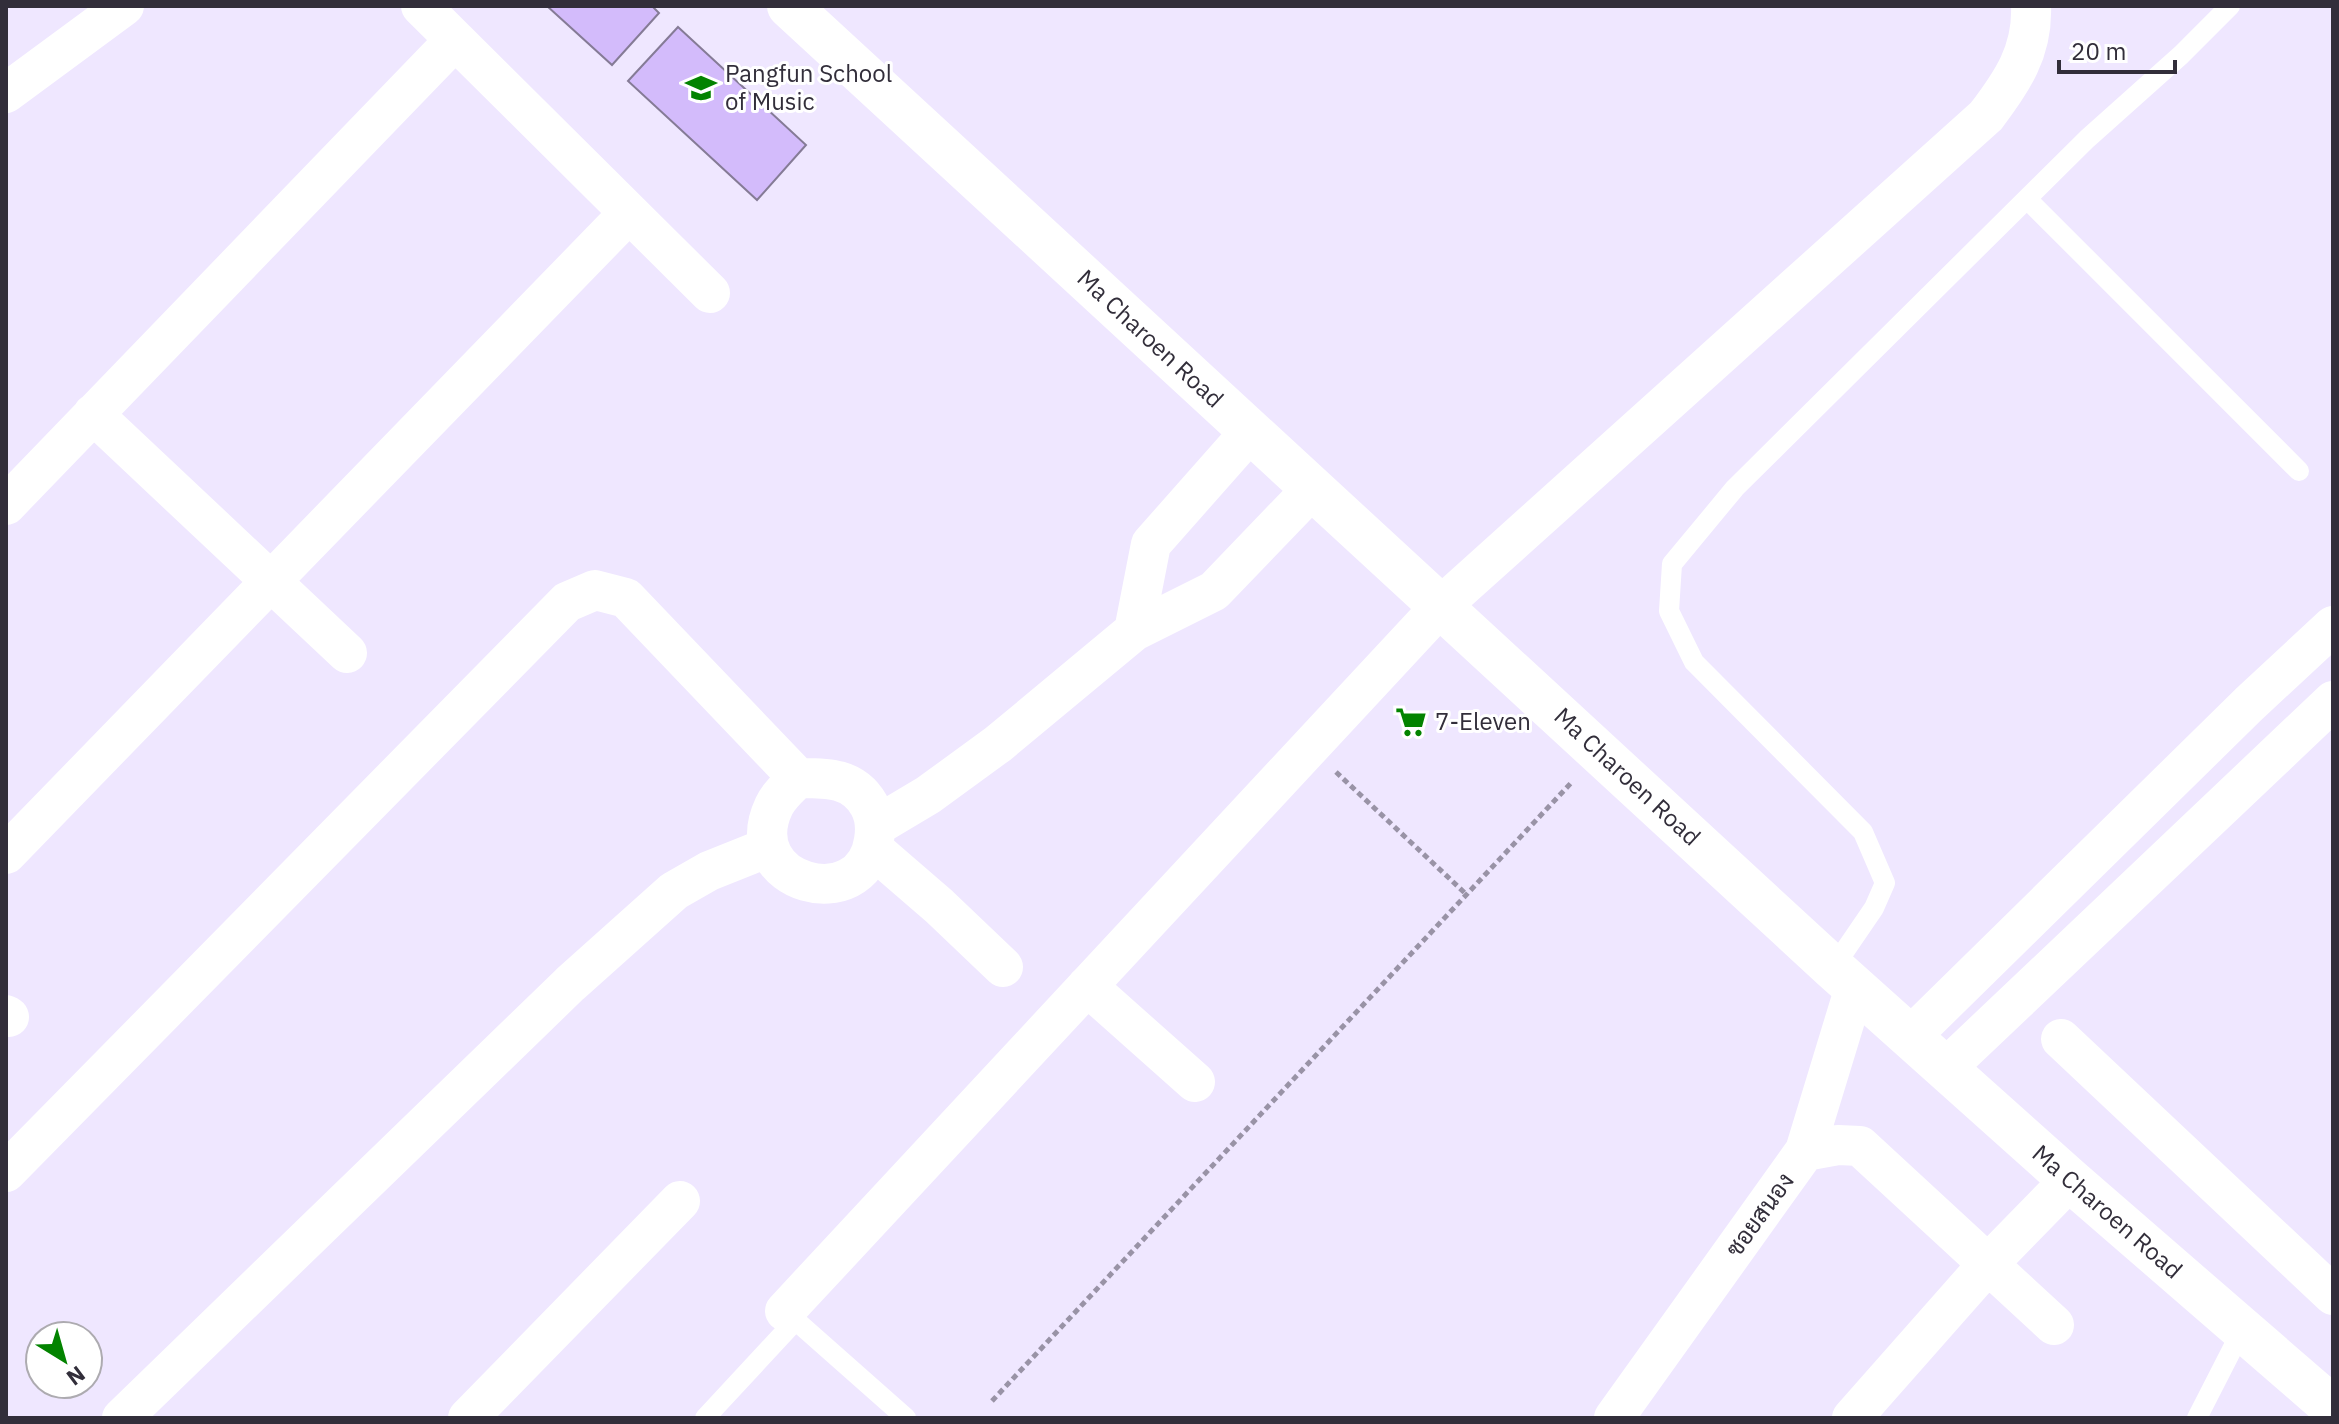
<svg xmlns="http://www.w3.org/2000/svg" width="2339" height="1424" font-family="'IBM Plex Sans',Sarabun,sans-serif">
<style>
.building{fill:#d3bbfb;stroke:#857b96;stroke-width:2}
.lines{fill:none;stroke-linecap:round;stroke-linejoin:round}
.path{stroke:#9993a6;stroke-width:5;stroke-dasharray:6 4;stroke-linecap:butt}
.lane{stroke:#fff;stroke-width:20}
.street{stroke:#fff;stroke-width:40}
.secondary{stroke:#fff;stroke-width:44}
.labels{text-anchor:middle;stroke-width:6;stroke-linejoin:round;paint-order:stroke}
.poi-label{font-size:24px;fill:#322e3a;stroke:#fff;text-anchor:start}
.street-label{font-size:24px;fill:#322e3a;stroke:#fff}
</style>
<rect width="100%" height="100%" fill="#efe7ff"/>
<path class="building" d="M547,6H652L659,13L612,65Z
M678,27L806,145L757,200L628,81Z"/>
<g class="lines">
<path class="path" d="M1336,772L1467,895
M992,1401L1571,783"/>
<path class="lane" d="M2027,199L2299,471
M1833,968L1874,908L1885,883L1863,832L1694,662L1669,611L1672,564L1735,488L2087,139L2181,55L2230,6
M785,1311L906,1418
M705,1418L796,1320
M2197,1418L2242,1330"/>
<path class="street" d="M421,6L710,293
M6,93L124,6
M93,414L347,653
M6,505L455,40
M1134,631L1151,544L1250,432
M798,778C826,778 853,777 869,805C875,816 876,828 874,840C863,917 737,884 774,806C779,795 790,786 798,778Z
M876,826L928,795L998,744L1134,631L1214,591L1313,488
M873,849L939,906L1003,967
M6,854L629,213
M1087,986L1195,1082
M6,1015L9,1017
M1910,1037L2249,704L2333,626
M2061,1039L2333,1295
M1945,1069L2333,701
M1805,1151L1838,1145L1860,1146L2054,1325
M6,1172L567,602L595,590L626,598L798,778
M785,1311L1441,606L1986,116C2012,82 2033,51 2031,6
M122,1418L570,984L674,891L709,871L769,847
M468,1418L680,1201
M1614,1418L1805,1151L1855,987
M1852,1418L1988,1264L2070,1180"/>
<path class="secondary" d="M789,6L1833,968L2070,1180L2333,1408"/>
</g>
<defs>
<symbol id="school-bare" viewBox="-9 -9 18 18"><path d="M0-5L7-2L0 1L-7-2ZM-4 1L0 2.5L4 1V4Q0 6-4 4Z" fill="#038300" stroke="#fff" stroke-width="2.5" paint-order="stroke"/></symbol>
<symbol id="supermarket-bare" viewBox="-9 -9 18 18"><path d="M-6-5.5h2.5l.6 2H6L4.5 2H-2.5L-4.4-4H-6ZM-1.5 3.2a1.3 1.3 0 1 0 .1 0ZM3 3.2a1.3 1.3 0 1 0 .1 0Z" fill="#038300" stroke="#fff" stroke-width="2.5" paint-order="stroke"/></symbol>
</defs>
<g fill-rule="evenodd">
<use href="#school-bare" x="679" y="66" width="44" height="44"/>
<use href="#supermarket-bare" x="1389" y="700" width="44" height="44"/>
</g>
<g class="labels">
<g class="poi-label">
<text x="725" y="82">Pangfun School<tspan x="725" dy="28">of Music</tspan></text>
<text x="1435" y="730">7-Eleven</text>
</g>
<g class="street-label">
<text transform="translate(1150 339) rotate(43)" y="8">Ma Charoen Road</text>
<text transform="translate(1627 777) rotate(43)" y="8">Ma Charoen Road</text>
<text transform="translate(2107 1212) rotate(41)" y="8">Ma Charoen Road</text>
<text transform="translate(1760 1215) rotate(-54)" y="8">ซอยสนอง</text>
</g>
</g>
<rect width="2339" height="1424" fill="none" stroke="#322e3a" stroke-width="16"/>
<g transform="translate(64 1360) rotate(143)"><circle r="38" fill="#ffffff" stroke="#adabb0" stroke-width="2"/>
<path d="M0-6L14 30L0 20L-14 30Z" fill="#038300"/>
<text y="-12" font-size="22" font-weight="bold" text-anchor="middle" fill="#322e3a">N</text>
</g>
<path d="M2059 60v12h116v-12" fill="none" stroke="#322e3a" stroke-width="4"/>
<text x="2071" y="60" font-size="24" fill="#322e3a" stroke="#ffffff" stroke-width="6" paint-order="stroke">20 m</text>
</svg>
